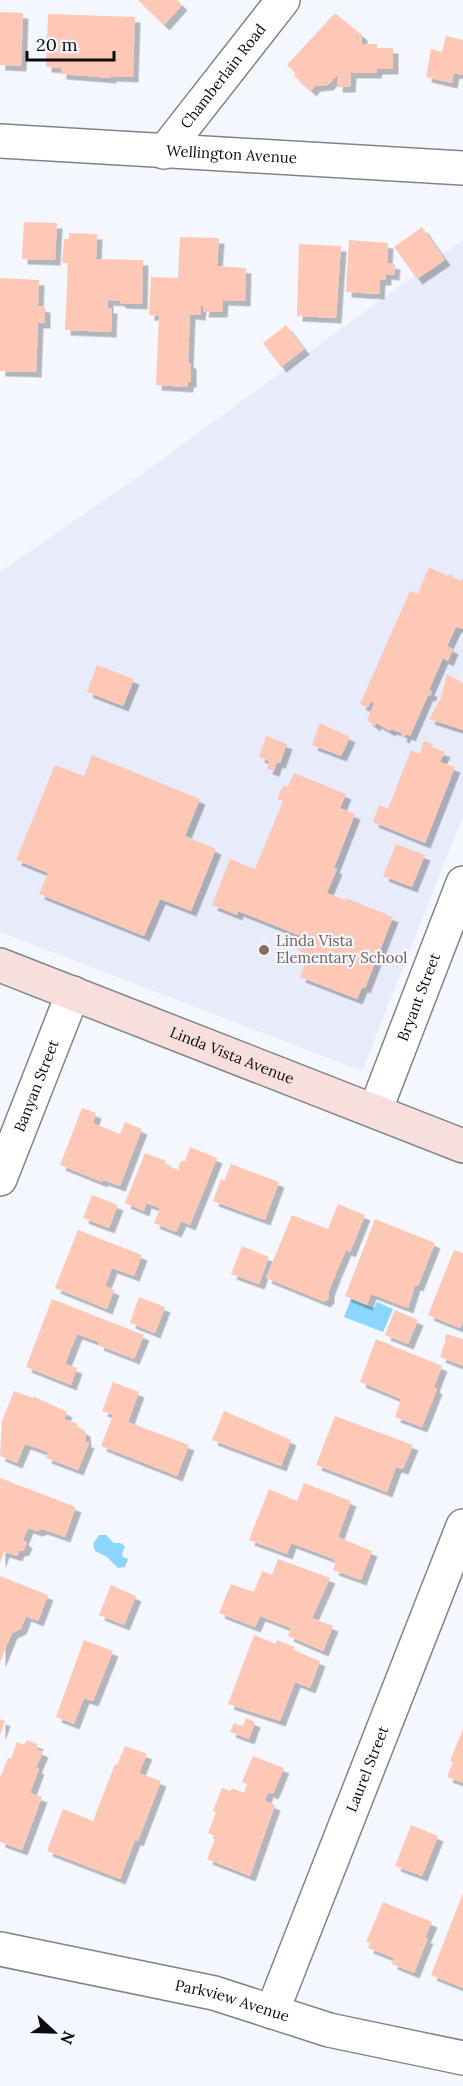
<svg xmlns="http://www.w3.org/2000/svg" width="463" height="2086" font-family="Lora,serif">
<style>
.built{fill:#e7ebfa}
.water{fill:#8bd6fd}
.building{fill:#ffc7b5;filter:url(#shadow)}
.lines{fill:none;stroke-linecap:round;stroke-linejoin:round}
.street-casing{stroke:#81838a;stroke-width:36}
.secondary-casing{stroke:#81838a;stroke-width:36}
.street{stroke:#fff;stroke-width:33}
.secondary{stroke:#f7e0dc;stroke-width:33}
.education-dot{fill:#8d6e63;stroke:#f4f7fe;stroke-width:2}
.labels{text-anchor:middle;stroke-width:4.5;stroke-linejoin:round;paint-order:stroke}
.street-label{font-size:15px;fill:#0b0c0e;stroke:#f4f7fe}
.education-label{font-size:15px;fill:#785e54;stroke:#f4f7fe;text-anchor:start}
</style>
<defs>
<filter id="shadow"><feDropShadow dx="5.5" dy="5.5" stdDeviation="0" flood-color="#0004"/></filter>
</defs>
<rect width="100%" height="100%" fill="#f4f7fe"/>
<path class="built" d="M463,240V816L362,1071L0,932V572L135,479Z"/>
<path class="water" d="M351,1299L374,1308L377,1302L393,1309L383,1332L344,1317Z
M99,1535H106L114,1543H120L125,1546L122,1554L123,1557L128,1559L125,1567L118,1568L107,1557L95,1551L93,1544Z"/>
<path class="building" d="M138,0H177L182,5L164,25Z
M0,12L23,13L21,66L0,65Z
M335,13L362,35V44H377V48H393V69H377L376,73H351L350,87H337L338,74L328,85L315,86L311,91L294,76L296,73L287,65Z
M48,14L135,17L133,77L111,76V78L61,74V68L46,67Z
M446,36L463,40V75L454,73L452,83L426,77L431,49L442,52Z
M24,222L57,223L55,260L22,259Z
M422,227L445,260L417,279L394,247Z
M69,233L97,234L96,259L143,260L142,304L120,303V301L108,300V308H112L111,332L65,330L68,263H62L64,239H69Z
M180,237L219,238L217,266L246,268L245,301L223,300L222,312H203L204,306H201L200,315L190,314L188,363H191V382H188V387L156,385L159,316L149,315L151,277L178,278Z
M349,240L388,243L387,263L395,264L394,275L386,274V280H380L379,294L346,292Z
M299,244L341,246L336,318L297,316Z
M0,278L39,280L38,306L45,307V323H38L36,372L0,371Z
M286,325L304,349L281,367L263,343Z
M429,567L448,576L450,574L453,575L452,577L461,581L463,577V629L456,627L447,646L453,649L448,661L443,658L429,690L432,692L430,696L428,695L410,736L406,734L404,738L401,736L402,733L391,729L390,731L376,723L375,726L367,720L374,703L371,701L368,708L360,704L410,591L418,594Z
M97,665L134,679L123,706L87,692Z
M447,674L463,683V730L429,719L441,698Z
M320,723L350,737L341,756L312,745Z
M266,736L287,744L280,763L277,762L274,771L267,769L269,761L259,757Z
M424,741L433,744L432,747L445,752L440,762L455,767L425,843L373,822L379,805L388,809L411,750L420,754Z
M92,755L200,799L185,836L216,849L191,911L160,899L144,936L39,894L48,873L16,860L55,765L84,776Z
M294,773L346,794L340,808L355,814L334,868L337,869L327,893L345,900L346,898L393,917L365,988L362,987L357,999L300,977L309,955L298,950L303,937L238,911L237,915L212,905L230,859L255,869L283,801L277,799L283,785L288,787Z
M396,844L425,855L412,887L383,876Z
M82,1108L96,1113L93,1123L120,1134L125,1122L142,1129L120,1186L103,1180L102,1182L60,1165Z
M190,1147L217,1158L190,1225L181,1221L176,1232L154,1223L160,1208L146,1203L144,1211L125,1203L145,1153L166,1161L165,1165L181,1171L178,1168L181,1161H185Z
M231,1164L279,1182L265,1220L213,1201L221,1179L224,1181Z
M92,1195L118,1205L109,1228L83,1218Z
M338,1204L365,1215L350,1252L346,1250L336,1273L329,1291V1298L325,1302L266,1278L292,1215L328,1229Z
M375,1219L435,1243L418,1286L415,1285L408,1308L371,1294L367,1305L345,1296Z
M78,1230L142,1255L134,1276L112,1268L105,1286L114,1290L107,1309L55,1288Z
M242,1246L269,1257L259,1284L231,1274Z
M454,1250L463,1253V1321L460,1328L428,1315Z
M139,1297L165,1307L155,1333L130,1323Z
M52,1299L144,1335L134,1359L98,1345L99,1342L77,1334L65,1364L77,1368L71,1385L26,1367Z
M395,1310L418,1320L408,1344L385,1335Z
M446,1334L463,1339V1366L440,1357L446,1339H445Z
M376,1339L442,1366L434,1387L437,1389L422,1427L395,1417L401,1399L360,1382Z
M113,1382L139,1392L128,1422L189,1445L177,1476L101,1446L113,1415L102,1411Z
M14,1391L33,1398V1396L67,1412L64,1419L78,1424L77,1427L85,1431L86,1442L89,1443L78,1470L46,1458L48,1452L25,1444L17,1463L0,1456L2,1421Z
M224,1411L291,1440L281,1466L212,1440Z
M335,1416L413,1445L403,1469L396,1467L387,1492L316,1465Z
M0,1478L76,1507L65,1537L42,1529L37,1531L28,1528L23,1540L27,1543L24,1550L19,1551L17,1556L4,1552L0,1563Z
M304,1483L351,1501L338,1537L372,1551L361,1580L333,1570L336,1562L331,1558L291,1543L287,1554L249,1540L269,1489L297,1501Z
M278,1559L330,1578L312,1618L333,1626L323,1651L288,1636L291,1628L260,1616L255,1627L219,1613L231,1584L254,1592L262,1571L272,1575Z
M0,1576L48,1595L38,1621L26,1616L21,1629L12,1633L0,1662Z
M111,1585L136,1596L124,1625L99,1615Z
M254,1635L276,1644L277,1640L295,1647L293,1650L320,1661L310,1688L295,1682L280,1721L228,1704Z
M84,1640L113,1651L93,1701L84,1698L74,1724L56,1717Z
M246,1718L255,1722L249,1739L230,1732L234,1723L243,1726Z
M0,1719L5,1721L0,1735Z
M463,1729V1783L447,1777L453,1762L450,1761Z
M27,1740L38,1744L36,1749L43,1752L36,1768L39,1769L30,1793L42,1797L22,1850L0,1842V1778L8,1758H11L17,1742L24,1745Z
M125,1746L147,1754L139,1773L161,1781L138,1841L135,1840L120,1879L47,1851L63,1809L93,1821L115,1764L117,1765Z
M253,1756L284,1768L273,1794L268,1792L265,1801L275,1805L250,1876L207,1859L216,1837L208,1833L216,1812L213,1811L222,1788L231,1791L232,1788L244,1793L247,1784L242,1782Z
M411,1825L438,1836L422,1876L395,1866Z
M463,1893V1988L431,1975Z
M383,1902L432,1922L425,1938H428L414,1973L392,1964L394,1958L368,1948L370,1943L366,1942Z"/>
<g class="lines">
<defs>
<g id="street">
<path id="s1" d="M0,141L463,168"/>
<path id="s2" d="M164,152L283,0"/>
<path id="s3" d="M375,1111L463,883"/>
<path id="s4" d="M0,1179L73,993"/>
<path id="s5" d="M0,1949L214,1993L329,2030L463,2058"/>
<path id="s6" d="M272,2012L463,1526"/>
</g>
<g id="secondary">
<path id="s7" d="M0,965L463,1146"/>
</g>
</defs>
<use href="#street" class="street-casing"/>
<use href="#secondary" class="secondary-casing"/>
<use href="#street" class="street"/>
<use href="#secondary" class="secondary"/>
</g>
<circle class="education-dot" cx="264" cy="950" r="6"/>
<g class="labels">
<g class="street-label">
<text dy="5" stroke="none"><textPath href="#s2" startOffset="96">Chamberlain Road</textPath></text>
<text dy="5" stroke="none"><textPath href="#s1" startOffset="232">Wellington Avenue</textPath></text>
<text dy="5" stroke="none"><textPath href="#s3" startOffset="122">Bryant Street</textPath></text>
<text dy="5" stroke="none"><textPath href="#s7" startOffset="249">Linda Vista Avenue</textPath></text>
<text dy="5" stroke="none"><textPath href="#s4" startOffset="100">Banyan Street</textPath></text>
<text dy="5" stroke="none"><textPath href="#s6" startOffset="261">Laurel Street</textPath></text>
<text dy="5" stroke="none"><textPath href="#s5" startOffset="238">Parkview Avenue</textPath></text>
</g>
<g class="education-label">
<text x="276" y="946">Linda Vista<tspan x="276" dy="17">Elementary School</tspan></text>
</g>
</g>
<g transform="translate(54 2032) rotate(112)" stroke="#f4f7fe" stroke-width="4.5" paint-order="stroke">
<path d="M0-4.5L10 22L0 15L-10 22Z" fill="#0b0c0e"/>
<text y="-9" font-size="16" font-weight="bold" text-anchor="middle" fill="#0b0c0e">N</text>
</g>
<path d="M27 51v9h87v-9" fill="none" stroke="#0b0c0e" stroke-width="3"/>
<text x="36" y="51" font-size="18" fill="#0b0c0e" stroke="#f4f7fe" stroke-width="4.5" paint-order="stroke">20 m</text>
</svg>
